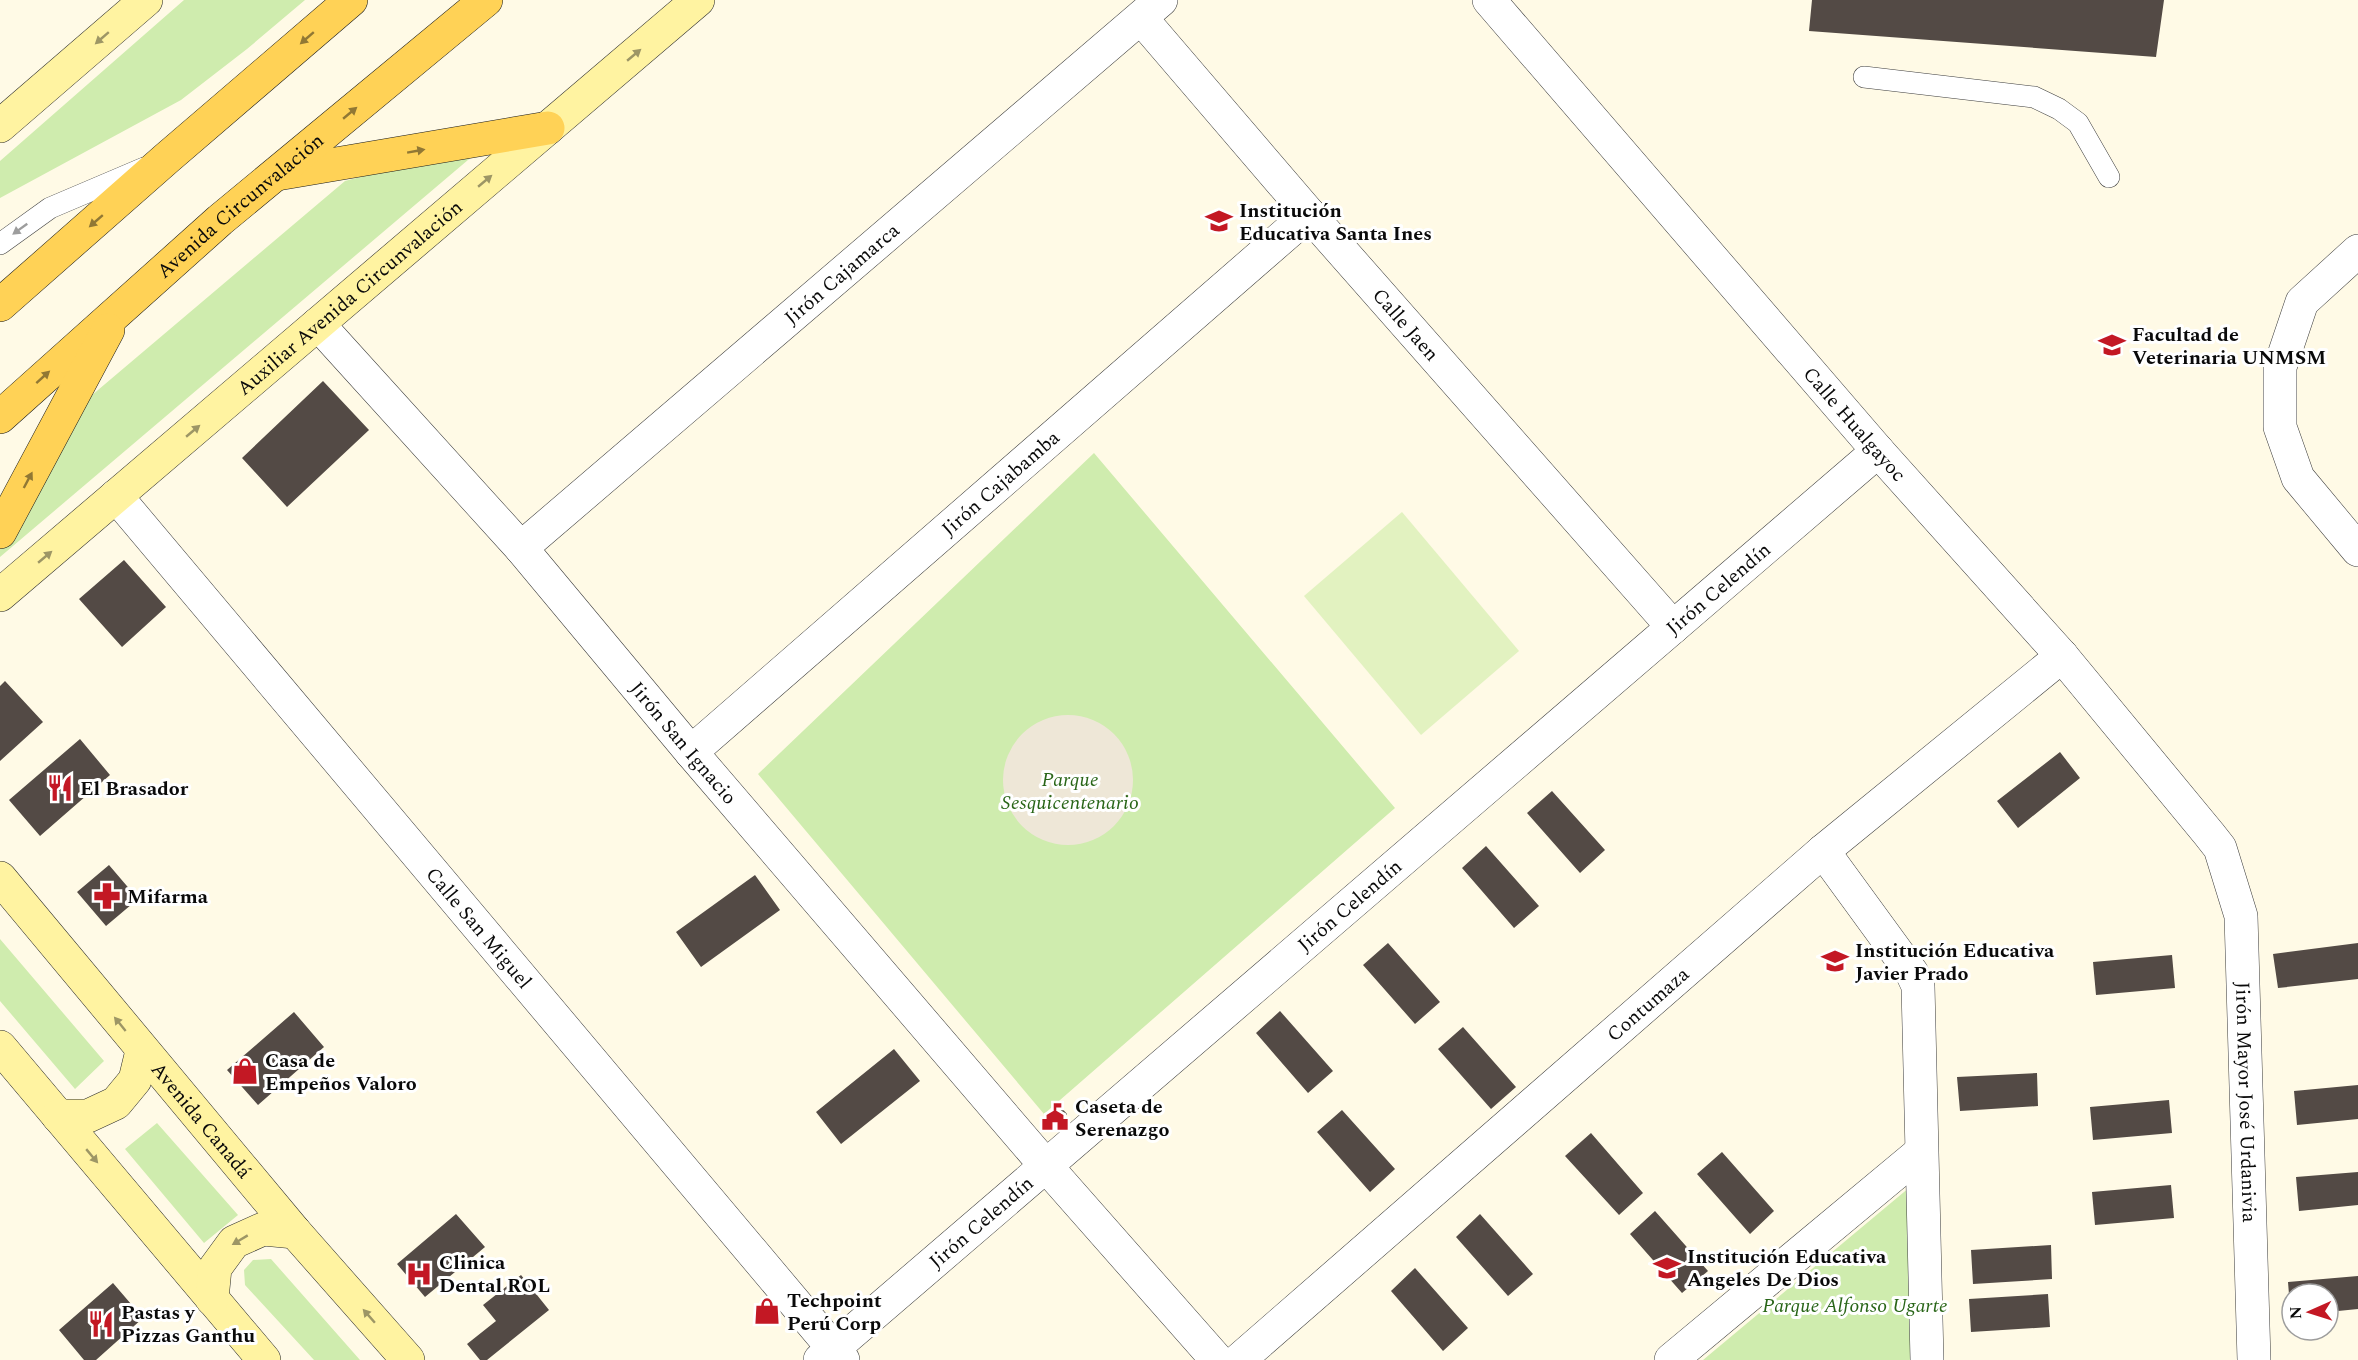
<svg xmlns="http://www.w3.org/2000/svg" width="2358" height="1360" font-family="Spectral,serif">
<style>
.green{fill:#cfecae}
.pitch{fill:#e2f2c0}
.plaza{fill:#eee7d7}
.building{fill:#534a45}
.lines{fill:none;stroke-linecap:round;stroke-linejoin:round}
.lane-casing{stroke:#3d3d3d;stroke-width:22}
.street-casing{stroke:#3d3d3d;stroke-width:34}
.secondary-casing{stroke:#2c2c2c;stroke-width:34}
.primary-casing{stroke:#1b1b1b;stroke-width:34}
.lane{stroke:#fff;stroke-width:21}
.street{stroke:#fff;stroke-width:33}
.secondary{stroke:#fff3a1;stroke-width:33}
.primary{stroke:#ffd256;stroke-width:33}
.oneway{fill:#9d9665}
.oneway2{fill:#917834}
.oneway3{fill:#9d9d9d}
.labels{text-anchor:middle;stroke-width:6;stroke-linejoin:round;paint-order:stroke}
.street-label{font-size:20px;fill:#0a0a0a;stroke:#fff}
.poi-label{font-size:20px;font-weight:bold;fill:#0a0a0a;stroke:#fff;text-anchor:start}
.park-label{font-size:20px;font-style:italic;fill:#286517;stroke:#fff}
</style>
<rect width="100%" height="100%" fill="#fffae6"/>
<path class="green" d="M184,0H305L247,49L181,100L0,198V161Z
M488,143L0,557V545L59,423L345,181Z
M1094,453L1395,808L1044,1114L758,774Z
M0,939L104,1061L75,1089L0,1001Z
M157,1123L238,1215L204,1243L125,1149Z
M1910,1187L1911,1360H1703Z
M271,1259L360,1360H314L245,1285L244,1270L253,1260Z"/>
<path class="pitch" d="M1402,512L1519,651L1421,735L1304,596Z"/>
<path class="plaza" d="M1003 780a65 65 0 1 1 130 0a65 65 0 1 1-130 0Z"/>
<path class="building" d="M1812,0H2164L2156,57L1809,31Z
M323,381L369,430L287,507L242,458Z
M124,560L166,607L122,647L79,599Z
M5,681L43,722L0,761V686Z
M80,739L110,775L40,836L9,800Z
M2060,752L2080,778L2018,828L1997,801Z
M1552,791L1605,850L1580,873L1527,813Z
M1486,846L1539,906L1514,928L1462,868Z
M109,865L138,899L106,926L77,892Z
M755,875L780,910L701,967L676,932Z
M1388,943L1440,1002L1415,1024L1363,965Z
M2358,943V979L2278,988L2273,954Z
M2172,955L2175,988L2096,995L2093,962Z
M1280,1011L1333,1071L1308,1093L1256,1033Z
M294,1012L324,1047L258,1105L227,1070Z
M1463,1027L1516,1087L1491,1109L1438,1049Z
M894,1049L920,1081L841,1144L816,1112Z
M2037,1073L2038,1106L1960,1111L1957,1077Z
M2358,1085V1119L2297,1125L2294,1091Z
M2169,1100L2172,1133L2093,1140L2090,1107Z
M1059,1105L1067,1114L1050,1130L1042,1121Z
M1342,1110L1395,1169L1370,1192L1317,1132Z
M1591,1133L1643,1193L1619,1215L1565,1156Z
M1722,1152L1774,1211L1750,1234L1697,1174Z
M2358,1172V1205L2299,1211L2296,1177Z
M2171,1185L2174,1218L2095,1225L2092,1192Z
M1655,1211L1708,1271L1682,1293L1630,1234Z
M456,1214L485,1247L425,1297L397,1264Z
M1480,1214L1533,1274L1508,1296L1456,1237Z
M2051,1245L2052,1279L1973,1284L1971,1250Z
M1415,1268L1468,1328L1443,1351L1391,1291Z
M521,1275L549,1310L487,1360H480L467,1344L496,1321L483,1305Z
M2358,1276V1309L2328,1312V1294H2292L2290,1307L2288,1282Z
M113,1283L143,1318L96,1360H84L59,1330Z
M2048,1294L2050,1327L1971,1332L1969,1299Z"/>
<g class="lines">
<defs>
<path id="lane" d="M1864,77L2034,97L2059,109L2078,123L2109,177
M0,244L50,208L144,168"/>
<g id="street">
<path id="s1" d="M1489,0L1878,451L2062,656L2209,834L2220,848L2241,916L2254,1360"/>
<path id="s2" d="M1141,18L1309,214L1673,627"/>
<path d="M2358,251L2302,302L2280,367V427L2298,478L2358,550"/>
<path id="s3" d="M318,324L521,548L691,752L1046,1166L1217,1360"/>
<path id="s4" d="M116,496L843,1360"/>
<path id="s5" d="M521,548L1161,0"/>
<path id="s6" d="M691,752L1309,214"/>
<path d="M1823,851L1912,973L1918,986L1927,1360"/>
<path id="s7" d="M820,1360L1878,451"/>
<path id="s8" d="M1239,1360L1823,851L2062,656"/>
<path d="M1671,1360L1921,1152"/>
</g>
<g id="secondary">
<path d="M0,126L146,0"/>
<path id="s9" d="M0,595L698,0"/>
<path id="s10" d="M0,878L295,1232L408,1360"/>
<path d="M0,1047L264,1360"/>
<path d="M58,1116H88L116,1103L135,1080L142,1051"/>
<path d="M212,1299L215,1268L234,1242L263,1229L295,1232"/>
</g>
<g id="primary">
<path d="M277,174L548,128"/>
<path d="M0,305L167,158L351,0"/>
<path id="s11" d="M0,417L220,220L486,0"/>
<path d="M0,532L108,330"/>
</g>
</defs>
<use href="#lane" class="lane-casing"/>
<use href="#street" class="street-casing"/>
<use href="#secondary" class="secondary-casing"/>
<use href="#primary" class="primary-casing"/>
<use href="#lane" class="lane"/>
<use href="#street" class="street"/>
<use href="#secondary" class="secondary"/>
<use href="#primary" class="primary"/>
</g>
<defs><path id="oneway-solid" d="M-6-.8H1V-3.2L6.5 0L1 3.2V.8H-6Z" transform="scale(1.5)"/></defs>
<g class="oneway">
<use href="#oneway-solid" transform="translate(102 38) rotate(139)"/>
<use href="#oneway-solid" transform="translate(634 55) rotate(-40)"/>
<use href="#oneway-solid" transform="translate(485 181) rotate(-40)"/>
<use href="#oneway-solid" transform="translate(193 431) rotate(-40)"/>
<use href="#oneway-solid" transform="translate(45 557) rotate(-40)"/>
<use href="#oneway-solid" transform="translate(120 1024) rotate(-129)"/>
<use href="#oneway-solid" transform="translate(92 1156) rotate(50)"/>
<use href="#oneway-solid" transform="translate(240 1240) rotate(149)"/>
<use href="#oneway-solid" transform="translate(369 1316) rotate(-131)"/>
</g>
<g class="oneway2">
<use href="#oneway-solid" transform="translate(307 38) rotate(139)"/>
<use href="#oneway-solid" transform="translate(350 113) rotate(-40)"/>
<use href="#oneway-solid" transform="translate(416 151) rotate(-10)"/>
<use href="#oneway-solid" transform="translate(96 221) rotate(139)"/>
<use href="#oneway-solid" transform="translate(43 377) rotate(-42)"/>
<use href="#oneway-solid" transform="translate(28 480) rotate(-62)"/>
</g>
<use class="oneway3" href="#oneway-solid" transform="translate(20 229) rotate(144)"/>
<defs>
<symbol id="school-bare" viewBox="-9 -9 18 18"><path d="M0-5L7-2L0 1L-7-2ZM-4 1L0 2.5L4 1V4Q0 6-4 4Z" fill="#c31824" stroke="#fff" stroke-width="2.5" paint-order="stroke"/></symbol>
<symbol id="university-bare" viewBox="-9 -9 18 18"><path d="M0-5L7-2L0 1L-7-2ZM-4 1L0 2.5L4 1V4Q0 6-4 4Z" fill="#c31824" stroke="#fff" stroke-width="2.5" paint-order="stroke"/></symbol>
<symbol id="restaurant-bare" viewBox="-9 -9 18 18"><path d="M-5-6h1v4h1v-4h1v4h1v-4h1v5L-1.5 .5V6h-2V.5L-5-1ZM5-6V6H3V1.5H1.5Q1.5-4 5-6Z" fill="#c31824" stroke="#fff" stroke-width="2.5" paint-order="stroke"/></symbol>
<symbol id="pharmacy-bare" viewBox="-9 -9 18 18"><path d="M-2-6h4v4h4v4h-4v4h-4v-4h-4v-4h4Z" fill="#c31824" stroke="#fff" stroke-width="2.5" paint-order="stroke"/></symbol>
<symbol id="shop-bare" viewBox="-9 -9 18 18"><path d="M-5-2.5h2.3a2.7 3.5 0 0 1 5.4 0H5L5.5 6h-11ZM-1.5-2.5h3a1.5 2.3 0 0 0-3 0Z" fill="#c31824" stroke="#fff" stroke-width="2.5" paint-order="stroke"/></symbol>
<symbol id="civic-bare" viewBox="-9 -9 18 18"><path d="M-.6-6.5H3V-4.5H.6V-3L4-1V1h2V6H-6V1h2V-1L-.6-3ZM-1.2 2.5V6h2.4V2.5Z" fill="#c31824" stroke="#fff" stroke-width="2.5" paint-order="stroke"/></symbol>
<symbol id="hospital-bare" viewBox="-9 -9 18 18"><path d="M-5-5h3v3.5h4V-5h3V5h-3V1.5h-4V5h-3Z" fill="#c31824" stroke="#fff" stroke-width="2.5" paint-order="stroke"/></symbol>
</defs>
<g fill-rule="evenodd">
<use href="#school-bare" x="1200" y="202" width="38" height="38"/>
<use href="#university-bare" x="2093" y="326" width="38" height="38"/>
<use href="#restaurant-bare" x="41" y="769" width="38" height="38"/>
<use href="#pharmacy-bare" x="88" y="877" width="38" height="38"/>
<use href="#school-bare" x="1816" y="942" width="38" height="38"/>
<use href="#shop-bare" x="226" y="1052" width="38" height="38"/>
<use href="#civic-bare" x="1036" y="1098" width="38" height="38"/>
<use href="#school-bare" x="1648" y="1249" width="38" height="38"/>
<use href="#hospital-bare" x="400" y="1255" width="38" height="38"/>
<use href="#shop-bare" x="748" y="1292" width="38" height="38"/>
<use href="#restaurant-bare" x="82" y="1305" width="38" height="38"/>
</g>
<g class="labels">
<g class="street-label">
<text dy="7" stroke="none"><textPath href="#s11" startOffset="320">Avenida Circunvalación</textPath></text>
<text dy="7" stroke="none"><textPath href="#s5" startOffset="422">Jirón Cajamarca</textPath></text>
<text dy="7" stroke="none"><textPath href="#s9" startOffset="459">Auxiliar Avenida Circunvalación</textPath></text>
<text dy="7" stroke="none"><textPath href="#s2" startOffset="405">Calle Jaen</textPath></text>
<text dy="7" stroke="none"><textPath href="#s1" startOffset="560">Calle Hualgayoc</textPath></text>
<text dy="7" stroke="none"><textPath href="#s6" startOffset="410">Jirón Cajabamba</textPath></text>
<text dy="7" stroke="none"><textPath href="#s7" startOffset="1184">Jirón Celendín</textPath></text>
<text dy="7" stroke="none"><textPath href="#s3" startOffset="556">Jirón San Ignacio</textPath></text>
<text dy="7" stroke="none"><textPath href="#s7" startOffset="698">Jirón Celendín</textPath></text>
<text dy="7" stroke="none"><textPath href="#s4" startOffset="564">Calle San Miguel</textPath></text>
<text dy="7" stroke="none"><textPath href="#s8" startOffset="542">Contumaza</textPath></text>
<text dy="7" stroke="none"><textPath href="#s1" startOffset="1377">Jirón Mayor José Urdanivia</textPath></text>
<text dy="7" stroke="none"><textPath href="#s10" startOffset="315">Avenida Canadá</textPath></text>
<text dy="7" stroke="none"><textPath href="#s7" startOffset="212">Jirón Celendín</textPath></text>
</g>
<g class="poi-label">
<text x="1239" y="217">Institución<tspan x="1239" dy="23">Educativa Santa Ines</tspan></text>
<text x="2132" y="341">Facultad de<tspan x="2132" dy="23">Veterinaria UNMSM</tspan></text>
<text x="80" y="795">El Brasador</text>
<text x="127" y="903">Mifarma</text>
<text x="1855" y="957">Institución Educativa<tspan x="1855" dy="23">Javier Prado</tspan></text>
<text x="265" y="1067">Casa de<tspan x="265" dy="23">Empeños Valoro</tspan></text>
<text x="1075" y="1113">Caseta de<tspan x="1075" dy="23">Serenazgo</tspan></text>
<text x="1687" y="1263">Institución Educativa<tspan x="1687" dy="23">Angeles De Dios</tspan></text>
<text x="439" y="1269">Clinica<tspan x="439" dy="23">Dental ROL</tspan></text>
<text x="787" y="1307">Techpoint<tspan x="787" dy="23">Perú Corp</tspan></text>
<text x="121" y="1319">Pastas y<tspan x="121" dy="23">Pizzas Ganthu</tspan></text>
</g>
<g class="park-label">
<text x="1070" y="786">Parque<tspan x="1070" dy="23">Sesquicentenario</tspan></text>
<text x="1855" y="1312">Parque Alfonso Ugarte</text>
</g>
</g>
<g transform="translate(2310 1312) rotate(267)"><circle r="28" fill="#ffffff" stroke="#9d9d9d" stroke-width="1.5"/>
<path d="M0-4.5L10 22L0 15L-10 22Z" fill="#c31824"/>
<text y="-9" font-size="16" font-weight="bold" text-anchor="middle" fill="#0a0a0a">N</text>
</g>
</svg>
